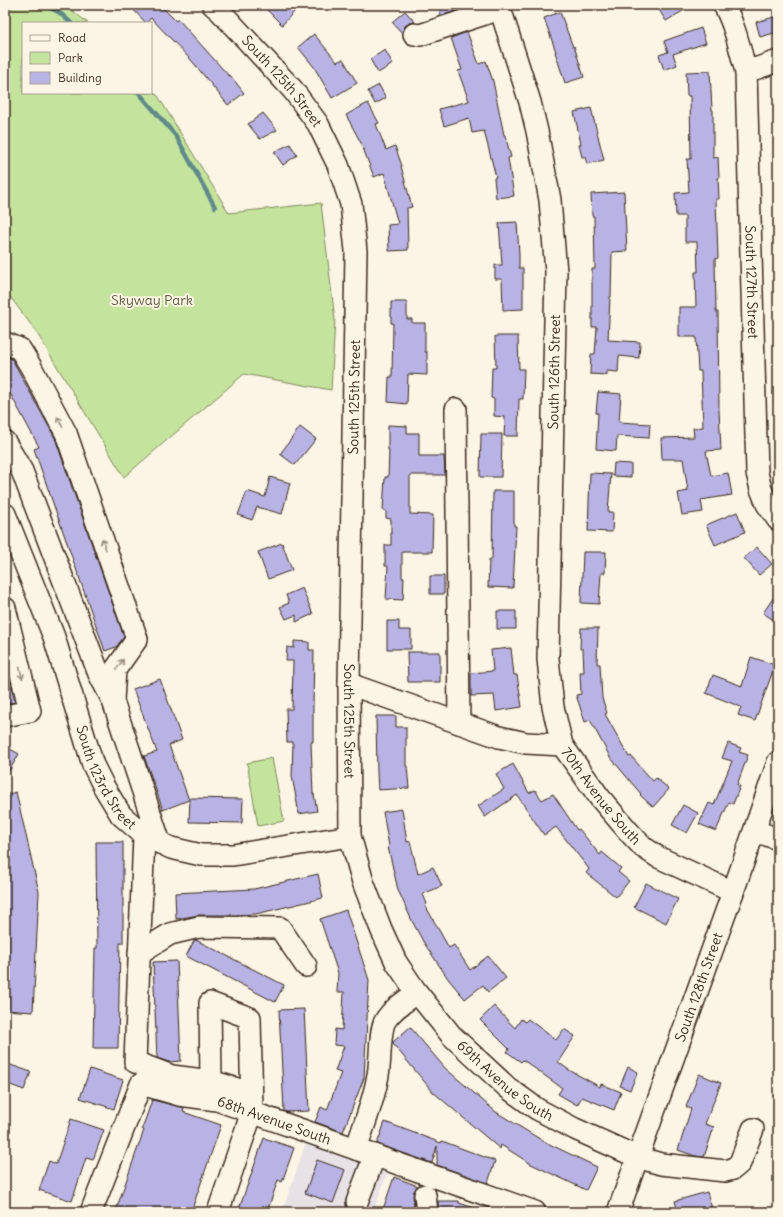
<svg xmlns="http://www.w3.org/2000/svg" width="783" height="1217" font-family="Delius,sans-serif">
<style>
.built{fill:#e8e1e5}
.green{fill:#c4e49d;stroke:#80875e}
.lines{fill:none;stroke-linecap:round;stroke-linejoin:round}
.stream{stroke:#608a88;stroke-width:4.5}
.building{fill:#b8b3e4;stroke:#3b2a1e}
.minor-casing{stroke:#3b2a1e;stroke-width:24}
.minor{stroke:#fcf5e5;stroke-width:21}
.oneway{stroke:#9c9082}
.labels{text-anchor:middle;stroke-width:4;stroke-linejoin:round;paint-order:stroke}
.street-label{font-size:14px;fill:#3b2a1e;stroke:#fcf5e5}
.park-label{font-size:14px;fill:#5d583e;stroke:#fcf5e5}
</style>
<rect width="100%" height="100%" fill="#fcf5e5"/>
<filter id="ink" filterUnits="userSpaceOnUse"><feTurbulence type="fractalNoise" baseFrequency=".025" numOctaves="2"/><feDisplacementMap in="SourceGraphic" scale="8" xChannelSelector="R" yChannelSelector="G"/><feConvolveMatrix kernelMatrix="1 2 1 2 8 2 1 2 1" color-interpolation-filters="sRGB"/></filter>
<g filter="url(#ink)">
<path class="built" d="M306,1143L388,1171L373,1212H282Z"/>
<path class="green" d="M5,5H65L88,23H23V93H151V89L158,96L229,213L321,203L335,320L331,390L244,374L124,477L35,330L5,290Z
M272,758L284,821L258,826L247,763Z"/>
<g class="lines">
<path class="stream" d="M45,5L60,13L71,23
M139,93L176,136L215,207"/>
</g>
<path class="building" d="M129,5H165L162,7L176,21L178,19L229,76L230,75L244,93L228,105L192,61L151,18L146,23Z
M262,5H287L294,12L282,25Z
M438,5H457L458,10L441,16Z
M656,5H693L666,21Z
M405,11L415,22L409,23L405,26L402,33L392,22Z
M560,12L573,47L574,46L584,77L565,83L555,52H556L544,18Z
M778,16V32L760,37L756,22Z
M701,28L706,43L673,54L677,65L664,70L659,55L668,52L664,41Z
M467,32L479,64L486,61L493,81L504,135H505L511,157L508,158L514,196L496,198L494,178L496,177L484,131L472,133L469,118L444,126L439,109L469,101L458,71L462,70L451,38Z
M314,34L337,62L343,59L357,83L332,98L314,67L298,47Z
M385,50L393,64L378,73L370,59Z
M710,71L712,110H713V158L718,157L719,178H718L719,199H716L718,258L715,259L716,312H718L719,410L721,450L706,451L711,476L728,473L732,495L701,500L703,512L682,515L678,493L688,491L683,459H662L661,438L694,437L693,428L703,427L701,371H698L696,337H679V307H696L695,272H698L697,242H685V216H676L675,193L689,192L687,159H691L690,96H687L686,72Z
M379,85L386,98L375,104L368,91Z
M368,103L379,123L376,124L386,150L395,146L402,166H401L412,207L407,208L408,250L389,251L388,225L398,224L384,173L374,177L361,143L346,115Z
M591,108L604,160L587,164L585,157H582L579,145L581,144L574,112Z
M263,113L277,130L260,139L248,124Z
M290,144L297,155L283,165L274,152Z
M624,192L627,251L612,252L611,297H610L608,340L640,342L639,358L619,356L618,372L607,371V375L590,374L591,354H595L597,327H592V269H595L594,216H592L591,194Z
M517,222L519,254V268H523V309L503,310L502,279H495V265H502L499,223Z
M391,302H407V319H412V323H425V352H427V375L408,374L407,404L388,402L389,377H392L393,323H391Z
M495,336H518L519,369H524L523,399H519L518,436H504L505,417L494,416V399L491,398L492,368H496Z
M5,356L12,359L55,438L124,637L116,647L105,651L34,449L39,447L5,384Z
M598,392L621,394L619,422L650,424L649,438L617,436L616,451L596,449L598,413H596Z
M388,425L407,426V433H419V456H444L445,475H410V514L433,515L432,552H402V578H404L403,600L386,599L388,566H385V545H391V519L386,518V511L383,510L385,477H388L389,450H388Z
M300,427L316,439L295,465L280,454Z
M481,434H502L501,477H480Z
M614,463L631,464V477L613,476Z
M590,473L611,474L608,512H613L612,532L588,531Z
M270,477L290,483L282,514L257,507L252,520L238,515L247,491L265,497Z
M493,491H514V526H516L513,588L488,587L489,560H492Z
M737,512L745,532L715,545L706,525Z
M282,543L292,570L268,579L258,552Z
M757,547L772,564L759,575L744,558Z
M583,552H606L605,573H601L599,604L581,603Z
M430,576H444V594H430Z
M302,588L313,614L296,622V615L286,619L280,607L289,603L286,595Z
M778,591V623L763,613Z
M497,611H516V629H497Z
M387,621H399V630H411V649H387Z
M581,628H598L597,664H600L602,698L607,713L605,714L629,757L631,756L653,781L656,778L669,789L653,807L640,795L641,794L610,757L590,720L585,722L576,695L581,694L580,672H584L583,649H580Z
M294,641L309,642V650H314L313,707V742H311L313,794H314L317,811L299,814L292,776L293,742H287L286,709H292L293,661H286L287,647L294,648Z
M511,648L514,675H517L522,707L496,711L494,695L471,696V673L493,671L491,650Z
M407,652H440V682H408Z
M751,657L775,665L755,721L738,715L741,707L706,693L713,675L742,686Z
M5,659L15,702L5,704Z
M160,679L182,740L169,745L189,800L163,810L144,756L157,752L133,689Z
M376,716H396V727H406V766H407L409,788L378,790L377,773Z
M728,743L741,748L739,752L748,755L737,785L740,786L733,804L729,802L716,831L699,824L709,803L714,805L732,761L722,758Z
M5,746L19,754L5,778Z
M513,764L529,793L535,790L542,800L553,794L577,830L579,829L600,855L602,852L621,868L618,872L629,881L616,897L586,873L589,869L556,827L544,835L517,795L485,817L478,806L504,789L496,774Z
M16,792L39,892L33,1012L5,1010V918L6,888L5,882V795Z
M190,798L243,799L242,823L189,822Z
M683,805L698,813L687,833L672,825Z
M402,809L407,842L410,841L418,874L433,867L442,886L423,894L427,904L425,905L449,948L454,945L470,970L488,956L506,978L488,992L483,985L465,999L449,980L424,943L412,921L398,890L388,847L389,846L383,812Z
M96,842H123V943H120L118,1048H93L95,948H97Z
M318,874L323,898L256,914L231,915H199L176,919L175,893L254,889Z
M646,883L678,899L666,923L634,907Z
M346,910L369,980L364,1078L343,1132L315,1122L321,1107L327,1110L341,1073L335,1071L344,1046L334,1045L335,1029L342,1030L344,992H337L338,973L320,919Z
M196,940L284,985L275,1002L186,956L194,941Z
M177,961L181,1061L169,1062L157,1058L153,962Z
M494,1006L515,1028L521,1019L525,1022L528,1019L556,1040L564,1029L575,1036L558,1062L569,1070L600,1087L601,1084L621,1092L614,1110L582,1097L577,1105L558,1094L562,1088L523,1060L521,1062L507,1052L509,1049L480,1020Z
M304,1009L309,1111L287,1112L284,1111L279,1010Z
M410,1027L445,1068L496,1112L543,1141L597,1167L586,1190L531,1164L501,1145L500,1149L433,1092L393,1044V1042Z
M5,1063L31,1072L24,1090L5,1083Z
M628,1067L638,1072L630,1090L620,1086Z
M90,1069L123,1080L114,1109L80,1098Z
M699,1074L721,1083L705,1124L714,1127L704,1157L695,1156L678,1150L691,1109L686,1107Z
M152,1100L182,1107L184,1108L183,1112L221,1125L191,1212H123L116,1210L144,1130L142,1129Z
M71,1119L104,1130L93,1160L86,1158L72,1201L39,1190L49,1161L56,1164Z
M385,1122L441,1143L442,1141L495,1161L488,1183L437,1165V1146L432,1163L377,1144Z
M264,1138L294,1148L282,1182L278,1180L267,1212H238Z
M317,1160L345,1170L333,1203L305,1193Z
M394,1177L418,1186L414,1191L413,1196L414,1207H413L411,1212H382Z
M707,1192L713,1212H678L675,1201Z
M438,1201H459V1203L481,1210L480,1212H439Z"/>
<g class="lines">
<defs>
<g id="minor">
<path id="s1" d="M213,5L220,11L293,90L318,124L338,165L351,204L356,251L349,684L350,836L363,882L381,929L396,962L415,990L452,1036L508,1088L537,1109L575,1129L637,1157L661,1164L725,1171L733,1169L740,1163L753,1129"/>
<path d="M499,5L530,102L537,131L550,200L556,272L548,659L553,707L562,745"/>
<path d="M724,5C735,26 740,49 746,72"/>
<path d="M414,34L420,35L500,9"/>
<path id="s2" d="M778,61L746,72L757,473L761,489L767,504L778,520"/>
<path d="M5,343L20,349L31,367L66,433L137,639L115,670L113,700"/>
<path d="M456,409L459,723"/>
<path d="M5,442L22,471L99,674L113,701L160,843"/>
<path id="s3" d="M5,514L54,637L93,765L104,787L121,815L144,835L171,848L201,855H233L350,836"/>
<path d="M5,608L30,711L5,716"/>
<path id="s4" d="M349,684L499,737L526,743L562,745L600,798L629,832L643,847L658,857L733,892"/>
<path d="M755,831L778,839"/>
<path d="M144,835L135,1062L172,1076L211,1081"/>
<path d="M139,953L170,934L199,927L280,928L306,966"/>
<path d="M356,1149C364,1125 374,1100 378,1075C381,1060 379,1033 385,1021C393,1008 406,1001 417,993"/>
<path d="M425,1195L427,1212"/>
<path d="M357,1202L375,1155"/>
<path id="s5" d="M91,1212L141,1084L179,1095L217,1100L535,1212"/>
<path d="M218,1212L252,1112L250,1018L210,1003L211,1081L251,1093"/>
<path id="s6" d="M618,1212L733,892L778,762"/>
</g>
</defs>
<use href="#minor" class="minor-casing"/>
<use href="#minor" class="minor"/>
</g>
<defs><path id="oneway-shaft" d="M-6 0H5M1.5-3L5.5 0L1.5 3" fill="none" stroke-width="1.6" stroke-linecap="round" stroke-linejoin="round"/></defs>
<g class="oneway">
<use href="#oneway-shaft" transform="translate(60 422) rotate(-118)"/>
<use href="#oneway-shaft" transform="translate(104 544) rotate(-109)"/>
<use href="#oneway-shaft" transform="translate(120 664) rotate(-56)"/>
<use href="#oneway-shaft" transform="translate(21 673) rotate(76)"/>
</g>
</g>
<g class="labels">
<g class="street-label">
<text dy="5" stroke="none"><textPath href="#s1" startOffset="103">South 125th Street</textPath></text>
<text dy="5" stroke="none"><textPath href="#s2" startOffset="244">South 127th Street</textPath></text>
<text transform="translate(554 372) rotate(-89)" y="5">South 126th Street</text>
<text transform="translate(354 397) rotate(-89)" y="5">South 125th Street</text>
<text dy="5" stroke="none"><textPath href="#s1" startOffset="763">South 125th Street</textPath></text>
<text dy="5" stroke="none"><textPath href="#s3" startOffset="283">South 123rd Street</textPath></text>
<text dy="5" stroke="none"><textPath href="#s4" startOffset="287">70th Avenue South</textPath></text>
<text dy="5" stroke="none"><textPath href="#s6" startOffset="239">South 128th Street</textPath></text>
<text dy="5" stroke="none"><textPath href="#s1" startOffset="1175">69th Avenue South</textPath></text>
<text dy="5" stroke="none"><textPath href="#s5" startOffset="276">68th Avenue South</textPath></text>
</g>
<g class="park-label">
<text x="152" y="305">Skyway Park</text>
</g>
</g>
<rect width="783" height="1217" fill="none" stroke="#fcf5e5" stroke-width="20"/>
<rect x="10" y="10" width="763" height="1197" fill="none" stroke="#3b2a1e" stroke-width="1.5" filter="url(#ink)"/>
<rect x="22" y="22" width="130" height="72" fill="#fcf5e5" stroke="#afa495"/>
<rect x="30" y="35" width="20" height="6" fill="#fcf5e5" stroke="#afa495"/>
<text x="58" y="42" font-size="12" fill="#3b2a1e">Road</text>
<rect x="30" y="52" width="20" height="12" fill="#c4e49d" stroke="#afa495"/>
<text x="58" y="62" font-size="12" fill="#3b2a1e">Park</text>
<rect x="30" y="72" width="20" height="12" fill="#b8b3e4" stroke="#afa495"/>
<text x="58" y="82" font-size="12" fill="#3b2a1e">Building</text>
</svg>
